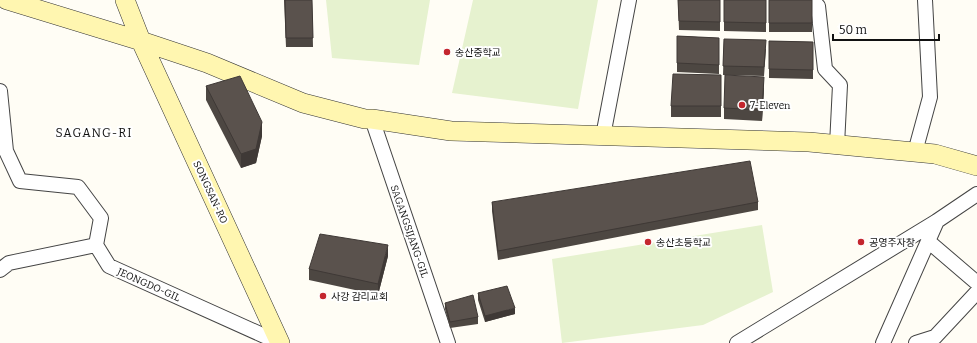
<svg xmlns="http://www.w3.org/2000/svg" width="977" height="343" font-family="Bitter,'Noto Sans KR',serif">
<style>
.pitch{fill:#e6f2cf}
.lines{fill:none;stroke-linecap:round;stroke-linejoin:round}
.street-casing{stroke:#444;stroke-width:16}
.secondary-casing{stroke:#333;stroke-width:20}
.street{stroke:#fff;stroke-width:14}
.secondary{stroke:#fff6b0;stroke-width:19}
.wall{fill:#4d4742}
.shaded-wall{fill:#3f3936}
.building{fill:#5a524d;stroke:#3f3936}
.poi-dot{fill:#c4262e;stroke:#fff;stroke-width:1.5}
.labels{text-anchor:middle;stroke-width:4;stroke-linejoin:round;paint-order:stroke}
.poi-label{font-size:10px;fill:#111;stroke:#fff;text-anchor:start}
.street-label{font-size:10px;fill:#111;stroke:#fff}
.quarter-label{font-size:12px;letter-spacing:1px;fill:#111;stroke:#fff}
</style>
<rect width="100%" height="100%" fill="#fffdf5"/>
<path class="pitch" d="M326,0H430L419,65L332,58Z
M473,0H598L578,109L452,93Z
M762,225L773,292L703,325L562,343L552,259Z"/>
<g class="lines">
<defs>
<path id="street" d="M811,0L818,6L825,69L840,85L837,145
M0,91L6,151L20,181L78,187L101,218L96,245
M372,119L448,343
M603,136L629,0
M915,152L930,97L925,0
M928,241L977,283
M0,270L9,263L96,245L109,266L280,343
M737,343L937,221
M883,343L937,221L977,194
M916,343L935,337L977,292"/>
<path id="secondary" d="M7,0L141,41L207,63L303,103L365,119H372L451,131L809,142L935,154L977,166
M125,0L141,41L280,343"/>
</defs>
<use href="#street" class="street-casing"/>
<use href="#secondary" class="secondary-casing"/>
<use href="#street" class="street"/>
<use href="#secondary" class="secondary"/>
</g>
<path class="wall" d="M284,0H312L313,47H286Z
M678,0H720V31L679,30Z
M724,0H766V32L724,31Z
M812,9V32H769V23Z
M677,36L719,38V74L677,72Z
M724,39L766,49L764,76L723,75Z
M769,41L813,42V79L769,78Z
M721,75V117H671V106Z
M206,86L262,136L256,163L241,168L206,100Z
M764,88L762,121L724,119V108Z
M492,202H758V210L498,260L492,211Z
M388,256L378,295L309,280V269Z
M478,293L515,314L485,322L478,300Z
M445,303L478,317V324L450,328L445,309Z"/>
<path class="shaded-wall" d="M764,77V88L762,121V110Z
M262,122V136L256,163L241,168V154Z
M388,245V256L378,295V284Z
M515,308V314L485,322V316Z"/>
<path class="building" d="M285,0H312L313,38H286Z
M678,0H720V22L679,21Z
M724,0H766V23L724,22Z
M769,0H812V23H769Z
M677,36L719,38V65L677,63Z
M724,39L766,40L764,67L723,66Z
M769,41L813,42V70L769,69Z
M673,74L721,75V106H671Z
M725,75L764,77L762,110L724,108Z
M240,76L262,122L256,149L241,154L206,86Z
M750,161L758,202L498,251L492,202Z
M320,234L388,245L378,284L309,269Z
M507,286L515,308L485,316L478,293Z
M473,295L478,317L450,322L445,303Z"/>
<g class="poi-dot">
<circle cx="447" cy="52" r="4"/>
<circle cx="742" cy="105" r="4"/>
<circle cx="648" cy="242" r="4"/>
<circle cx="861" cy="242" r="4"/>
<circle cx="323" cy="296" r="4"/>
</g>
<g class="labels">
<g class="poi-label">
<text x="455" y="56">송산중학교</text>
<text x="750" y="109">7-Eleven</text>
<text x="656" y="246">송산초등학교</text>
<text x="869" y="246">공영주자창</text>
<text x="331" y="300">사강 감리교회</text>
</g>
<g class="street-label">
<text transform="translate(211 192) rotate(65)" y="4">SONGSAN-RO</text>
<text transform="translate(410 231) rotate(71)" y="4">SAGANGSIJANG-GIL</text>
<text transform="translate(149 284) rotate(24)" y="4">JEONGDO-GIL</text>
</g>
<g class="quarter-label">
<text x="94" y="137">SAGANG-RI</text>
</g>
</g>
<path d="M833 34v6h106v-6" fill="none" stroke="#111111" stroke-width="2"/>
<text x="839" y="34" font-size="12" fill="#111111" stroke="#ffffff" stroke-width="3" paint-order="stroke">50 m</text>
</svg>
